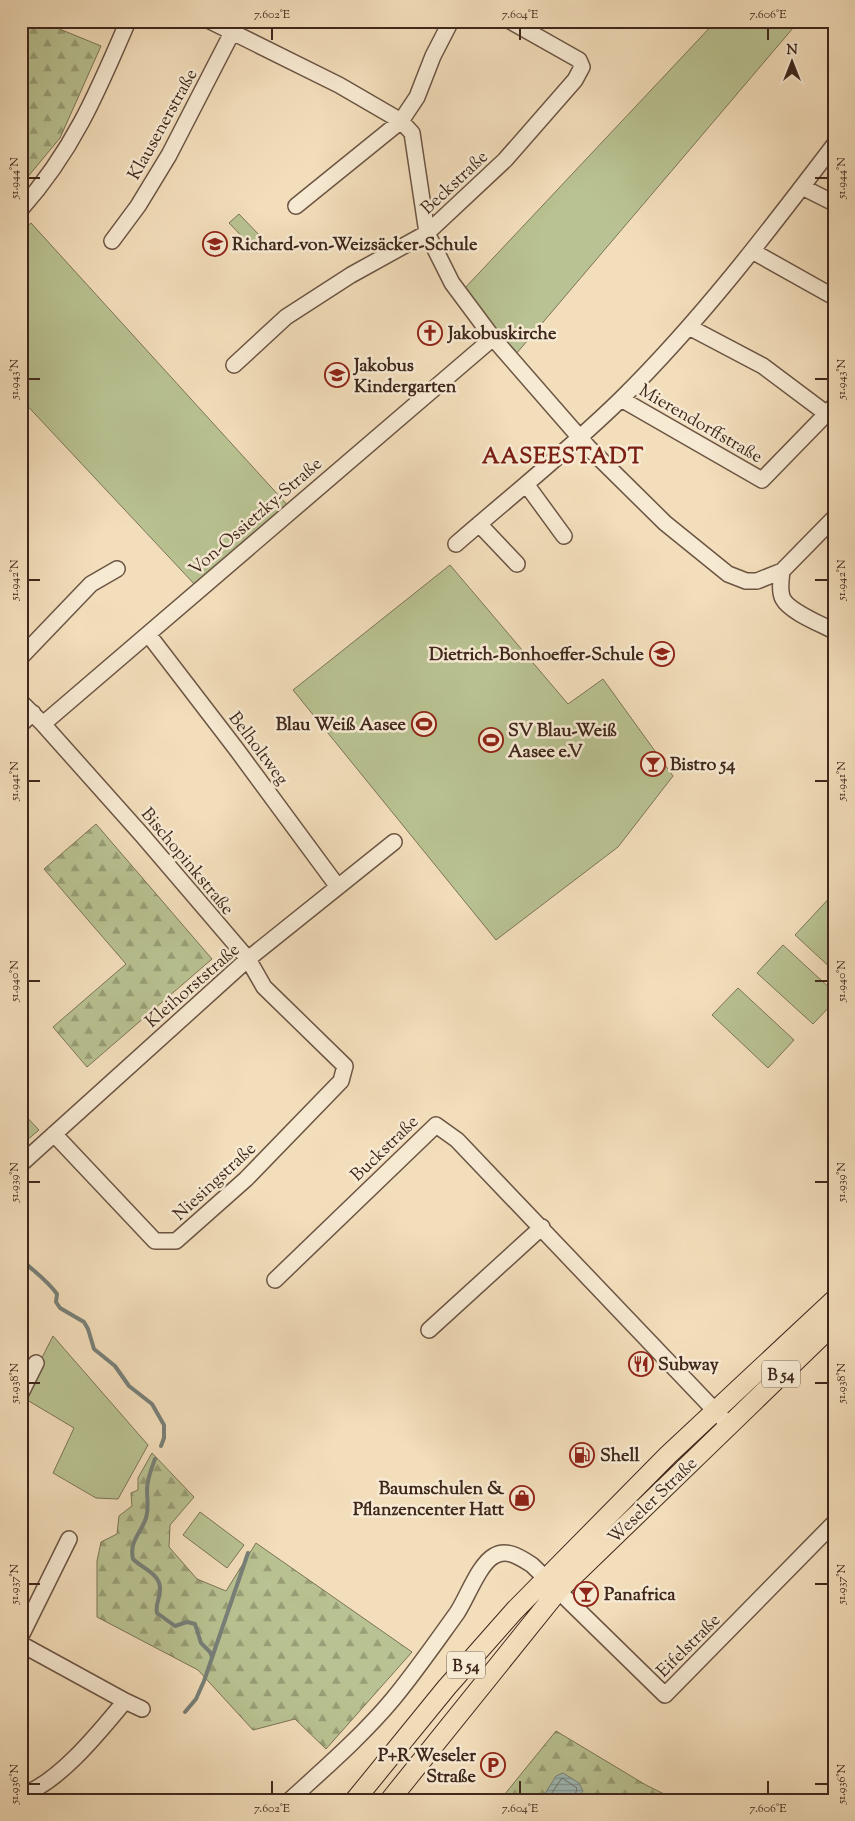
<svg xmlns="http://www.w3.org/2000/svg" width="855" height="1821" font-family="'Sorts Mill Goudy',serif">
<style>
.green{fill:#b9c292;stroke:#7c7457}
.forest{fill:url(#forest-firs);stroke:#7c7457}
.water{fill:url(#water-rules);stroke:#778079}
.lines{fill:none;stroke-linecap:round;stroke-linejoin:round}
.shore{stroke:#6e716a;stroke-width:1}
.stream{stroke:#778079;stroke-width:4}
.minor-casing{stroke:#6c5544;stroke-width:18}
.major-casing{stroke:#3f271c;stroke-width:21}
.minor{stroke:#f7ead3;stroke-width:15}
.major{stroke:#f3debb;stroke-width:19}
.ticks{fill:none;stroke:#3f271c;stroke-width:2}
.labels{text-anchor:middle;stroke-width:5;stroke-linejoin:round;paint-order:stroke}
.shield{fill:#f7ead3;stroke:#766253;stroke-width:1}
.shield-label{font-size:16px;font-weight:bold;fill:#3f271c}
.street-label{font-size:18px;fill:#3f271c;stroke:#f7ead3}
.poi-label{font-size:18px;font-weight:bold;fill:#3f271c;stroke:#f7ead3;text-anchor:start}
.district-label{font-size:22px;font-weight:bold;letter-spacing:1px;fill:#7a1f14;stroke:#f7ead3}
.neatline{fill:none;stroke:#3f271c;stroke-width:2}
.ticks-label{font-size:12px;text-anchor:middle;fill:#3f271c}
</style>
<defs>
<pattern id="forest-firs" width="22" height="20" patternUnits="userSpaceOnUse" patternTransform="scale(1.25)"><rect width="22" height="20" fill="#b9c292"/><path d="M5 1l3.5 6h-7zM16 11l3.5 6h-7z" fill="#989e76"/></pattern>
<pattern id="water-rules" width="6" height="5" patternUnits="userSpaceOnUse" patternTransform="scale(1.25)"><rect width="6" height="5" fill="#9dbbb7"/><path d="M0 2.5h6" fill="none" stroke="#819894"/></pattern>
</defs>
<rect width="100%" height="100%" fill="#f3debb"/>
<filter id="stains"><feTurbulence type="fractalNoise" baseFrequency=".004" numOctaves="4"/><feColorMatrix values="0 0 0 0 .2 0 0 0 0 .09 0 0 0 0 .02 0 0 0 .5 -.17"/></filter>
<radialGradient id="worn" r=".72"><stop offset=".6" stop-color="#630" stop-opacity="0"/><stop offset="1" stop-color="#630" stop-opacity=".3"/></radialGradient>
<path class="green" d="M716,21H799L516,354L464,289Z
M239,214L264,240L254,249L229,223Z
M31,223L291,509L197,587L21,399V231Z
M450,565L568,704L603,679L673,776L618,847L496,940L293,690Z
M834,893V971L795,935Z
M783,945L834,992V1002L813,1024L757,973Z
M738,988L794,1040L768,1068L712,1015Z
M21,1111L39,1130L21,1145Z
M53,1336L148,1445L118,1499L96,1498L53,1473L74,1428L22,1397Z
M200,1512L244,1545L227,1568L183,1535Z"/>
<path class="forest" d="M21,21H40L101,46L60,138L21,185Z
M96,824L212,959L87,1067L53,1027L126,964L44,869Z
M152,1453L194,1497L170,1525L169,1547L197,1579L226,1591L256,1543L412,1652L326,1749L295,1719L253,1730L198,1670L97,1617V1561L101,1542L117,1534L119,1516L132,1506L131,1493L138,1490V1478Z
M556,1731L646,1785L676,1800H500Z"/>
<path class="water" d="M563,1773L579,1783L583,1791C575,1804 554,1800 541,1800L556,1776Z"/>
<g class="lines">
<path class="shore" d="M547,1800L562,1778L577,1788L574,1800"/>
<path class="stream" d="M21,1259C33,1271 46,1279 57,1294L56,1302L60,1308L84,1322L88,1329L94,1349L115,1366L129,1386L152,1404L164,1425V1438L161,1446
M155,1459C151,1470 147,1479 147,1490C147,1500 149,1508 146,1518C141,1533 129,1541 133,1559C143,1569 161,1574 160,1590C160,1599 155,1604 157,1613L175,1626L187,1622L195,1624L201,1643L210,1652L212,1657
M185,1712L196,1699L204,1681L248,1553"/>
<defs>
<path id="minor" d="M210,21L339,85L401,121L412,133L427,233L452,283L493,338L588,447L665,523L728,574L746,581H757L782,571L834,518
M802,187L834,203
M296,206L401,121L417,97L433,56L451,21
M21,209C73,151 98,91 128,21
M112,241L138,206L169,155L238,21
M752,251L834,297
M689,327L763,366L827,414
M234,365L286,317L351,275L427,233L505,160L575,80L582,67L579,60L510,21
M621,399L762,480L834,406
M526,484L564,536
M479,524L517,564
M456,544C511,496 569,450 621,399C700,321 767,233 834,145
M782,571C781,580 779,591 783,599C790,612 821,624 834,631
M148,634L237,750L338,887
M21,657L91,584L117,569
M21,702L43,724L142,835L248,959L264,987L345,1066L341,1081L246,1179L176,1241H155L54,1134
M21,724L33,713
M43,724L493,338
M21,1164L248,959L394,842
M275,1280L436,1125L457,1140L722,1418
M429,1330L542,1227
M21,1393L36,1363
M21,1636L69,1539
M21,1644L125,1701C101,1730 58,1784 21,1795
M125,1701L142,1709
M290,1800C325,1768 363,1735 393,1699C416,1671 436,1642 457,1613C467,1598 479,1564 494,1556C507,1548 521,1558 532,1565L665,1695L834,1523"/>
<path id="major" d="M355,1800L447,1687L515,1610L668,1455L834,1300
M390,1800L558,1591L834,1324"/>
</defs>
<use href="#minor" class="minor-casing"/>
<use href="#major" class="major-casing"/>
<use href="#minor" class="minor"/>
<use href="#major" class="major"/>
</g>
<path class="ticks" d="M272,28V40M520,28V40M768,28V40M28,178H40M815,178H828M28,379H40M815,379H828M28,580H40M815,580H828M28,781H40M815,781H828M28,981H40M815,981H828M28,1182H40M815,1182H828M28,1383H40M815,1383H828M28,1584H40M815,1584H828M272,1781V1794M520,1781V1794M768,1781V1794M28,1784H40M815,1784H828"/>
<defs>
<symbol id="school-ring" viewBox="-11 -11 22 22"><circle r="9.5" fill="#f7ead3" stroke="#8f2418" stroke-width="1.5"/><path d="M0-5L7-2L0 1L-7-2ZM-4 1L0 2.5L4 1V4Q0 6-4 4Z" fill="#8f2418"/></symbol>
<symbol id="church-ring" viewBox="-11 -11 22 22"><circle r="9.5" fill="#f7ead3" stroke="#8f2418" stroke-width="1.5"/><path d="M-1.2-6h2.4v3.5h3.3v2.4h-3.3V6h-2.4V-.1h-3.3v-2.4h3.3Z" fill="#8f2418"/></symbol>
<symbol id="stadium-ring" viewBox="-11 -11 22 22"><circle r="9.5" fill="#f7ead3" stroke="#8f2418" stroke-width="1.5"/><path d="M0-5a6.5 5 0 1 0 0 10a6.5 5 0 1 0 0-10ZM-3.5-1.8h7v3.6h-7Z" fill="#8f2418"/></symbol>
<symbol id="bar-ring" viewBox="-11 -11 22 22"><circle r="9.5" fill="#f7ead3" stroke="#8f2418" stroke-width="1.5"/><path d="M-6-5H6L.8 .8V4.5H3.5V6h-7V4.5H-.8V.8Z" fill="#8f2418"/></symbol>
<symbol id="restaurant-ring" viewBox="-11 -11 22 22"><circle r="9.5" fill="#f7ead3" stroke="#8f2418" stroke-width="1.5"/><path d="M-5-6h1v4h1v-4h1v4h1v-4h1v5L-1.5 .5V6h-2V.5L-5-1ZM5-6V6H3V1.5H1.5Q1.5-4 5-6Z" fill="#8f2418"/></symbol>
<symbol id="fuel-ring" viewBox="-11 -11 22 22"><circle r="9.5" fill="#f7ead3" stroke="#8f2418" stroke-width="1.5"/><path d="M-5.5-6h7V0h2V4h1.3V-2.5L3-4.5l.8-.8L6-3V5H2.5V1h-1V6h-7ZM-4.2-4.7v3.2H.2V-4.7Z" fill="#8f2418"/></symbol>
<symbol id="shop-ring" viewBox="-11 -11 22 22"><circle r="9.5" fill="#f7ead3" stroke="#8f2418" stroke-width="1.5"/><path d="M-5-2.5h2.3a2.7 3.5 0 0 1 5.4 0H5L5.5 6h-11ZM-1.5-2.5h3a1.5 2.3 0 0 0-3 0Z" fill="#8f2418"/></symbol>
<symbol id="parking-ring" viewBox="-11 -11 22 22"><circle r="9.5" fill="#f7ead3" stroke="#8f2418" stroke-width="1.5"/><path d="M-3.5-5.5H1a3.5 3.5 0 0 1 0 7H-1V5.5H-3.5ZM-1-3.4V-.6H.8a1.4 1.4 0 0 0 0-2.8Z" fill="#8f2418"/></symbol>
</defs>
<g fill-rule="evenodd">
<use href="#school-ring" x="201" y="230" width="28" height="28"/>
<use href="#church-ring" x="416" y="319" width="28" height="28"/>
<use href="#school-ring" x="323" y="361" width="28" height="28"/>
<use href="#school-ring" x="648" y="640" width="28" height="28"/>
<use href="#stadium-ring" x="410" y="710" width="28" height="28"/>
<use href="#stadium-ring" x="477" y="726" width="28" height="28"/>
<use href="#bar-ring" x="639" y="750" width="28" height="28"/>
<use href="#restaurant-ring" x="627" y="1350" width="28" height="28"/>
<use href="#fuel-ring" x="568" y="1441" width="28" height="28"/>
<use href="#shop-ring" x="508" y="1484" width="28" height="28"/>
<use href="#bar-ring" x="572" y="1580" width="28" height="28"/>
<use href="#parking-ring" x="479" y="1751" width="28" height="28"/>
</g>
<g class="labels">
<g class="shield">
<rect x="762" y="1360.5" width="38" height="27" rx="4"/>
<rect x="447" y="1651.5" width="38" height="27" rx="4"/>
</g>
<g class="shield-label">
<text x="781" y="1380">B 54</text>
<text x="466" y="1671">B 54</text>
</g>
<g class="street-label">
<text transform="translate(162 124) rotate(-61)" y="6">Klausenerstraße</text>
<text transform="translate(454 182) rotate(-43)" y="6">Beckstraße</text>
<text transform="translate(701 423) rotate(30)" y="6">Mierendorffstraße</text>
<text transform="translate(255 516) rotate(-41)" y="6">Von-Ossietzky-Straße</text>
<text transform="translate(259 748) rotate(53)" y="6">Belholtweg</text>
<text transform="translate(188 861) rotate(50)" y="6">Bischopinkstraße</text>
<text transform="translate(192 985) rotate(-41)" y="6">Kleihorststraße</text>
<text transform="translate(384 1148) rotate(-44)" y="6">Buckstraße</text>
<text transform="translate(214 1181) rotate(-43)" y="6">Niesingstraße</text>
<text transform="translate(652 1500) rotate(-44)" y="6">Weseler Straße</text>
<text transform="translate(688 1645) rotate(-45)" y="6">Eifelstraße</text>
</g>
<g class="poi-label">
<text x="232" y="250">Richard-von-Weizsäcker-Schule</text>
<text x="448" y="339">Jakobuskirche</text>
<text x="354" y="371">Jakobus<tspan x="354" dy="21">Kindergarten</tspan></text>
<text x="644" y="660" text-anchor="end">Dietrich-Bonhoeffer-Schule</text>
<text x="406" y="730" text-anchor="end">Blau Weiß Aasee</text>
<text x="508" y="736">SV Blau-Weiß<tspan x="508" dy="21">Aasee e.V</tspan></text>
<text x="670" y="770">Bistro 54</text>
<text x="658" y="1370">Subway</text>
<text x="600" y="1461">Shell</text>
<text x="504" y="1494" text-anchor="end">Baumschulen &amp;<tspan x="504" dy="21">Pflanzencenter Hatt</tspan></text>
<text x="604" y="1600">Panafrica</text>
<text x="476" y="1761" text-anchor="end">P+R Weseler<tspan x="476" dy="21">Straße</tspan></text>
</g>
<g class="district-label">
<text x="563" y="463">AASEESTADT</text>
</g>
</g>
<rect width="855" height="1821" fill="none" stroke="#f3debb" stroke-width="55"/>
<g transform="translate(792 62)" stroke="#f7ead3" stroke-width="4" paint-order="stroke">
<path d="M0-4L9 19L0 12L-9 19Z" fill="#3f271c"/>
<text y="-8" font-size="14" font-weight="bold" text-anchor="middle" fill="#3f271c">N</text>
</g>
<rect x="28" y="28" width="800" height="1766" class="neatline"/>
<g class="ticks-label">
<text x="272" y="18">7.602°E</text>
<text x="520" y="18">7.604°E</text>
<text x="768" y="18">7.606°E</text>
<text transform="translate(14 178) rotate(-90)" y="4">51.944°N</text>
<text transform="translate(841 178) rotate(-90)" y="4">51.944°N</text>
<text transform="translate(14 379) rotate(-90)" y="4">51.943°N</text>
<text transform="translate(841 379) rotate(-90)" y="4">51.943°N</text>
<text transform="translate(14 580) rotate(-90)" y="4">51.942°N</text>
<text transform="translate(841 580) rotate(-90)" y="4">51.942°N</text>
<text transform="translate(14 781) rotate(-90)" y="4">51.941°N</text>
<text transform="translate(841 781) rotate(-90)" y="4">51.941°N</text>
<text transform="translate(14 981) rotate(-90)" y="4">51.940°N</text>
<text transform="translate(841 981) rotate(-90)" y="4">51.940°N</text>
<text transform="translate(14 1182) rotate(-90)" y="4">51.939°N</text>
<text transform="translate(841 1182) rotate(-90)" y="4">51.939°N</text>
<text transform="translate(14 1383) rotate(-90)" y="4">51.938°N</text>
<text transform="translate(841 1383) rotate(-90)" y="4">51.938°N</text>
<text transform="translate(14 1584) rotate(-90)" y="4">51.937°N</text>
<text transform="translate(841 1584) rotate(-90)" y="4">51.937°N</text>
<text transform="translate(14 1784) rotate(-90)" y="4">51.936°N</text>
<text transform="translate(841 1784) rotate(-90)" y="4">51.936°N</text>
<text x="272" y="1812">7.602°E</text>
<text x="520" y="1812">7.604°E</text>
<text x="768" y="1812">7.606°E</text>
</g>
<rect width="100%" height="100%" filter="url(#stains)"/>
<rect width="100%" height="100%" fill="url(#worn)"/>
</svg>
